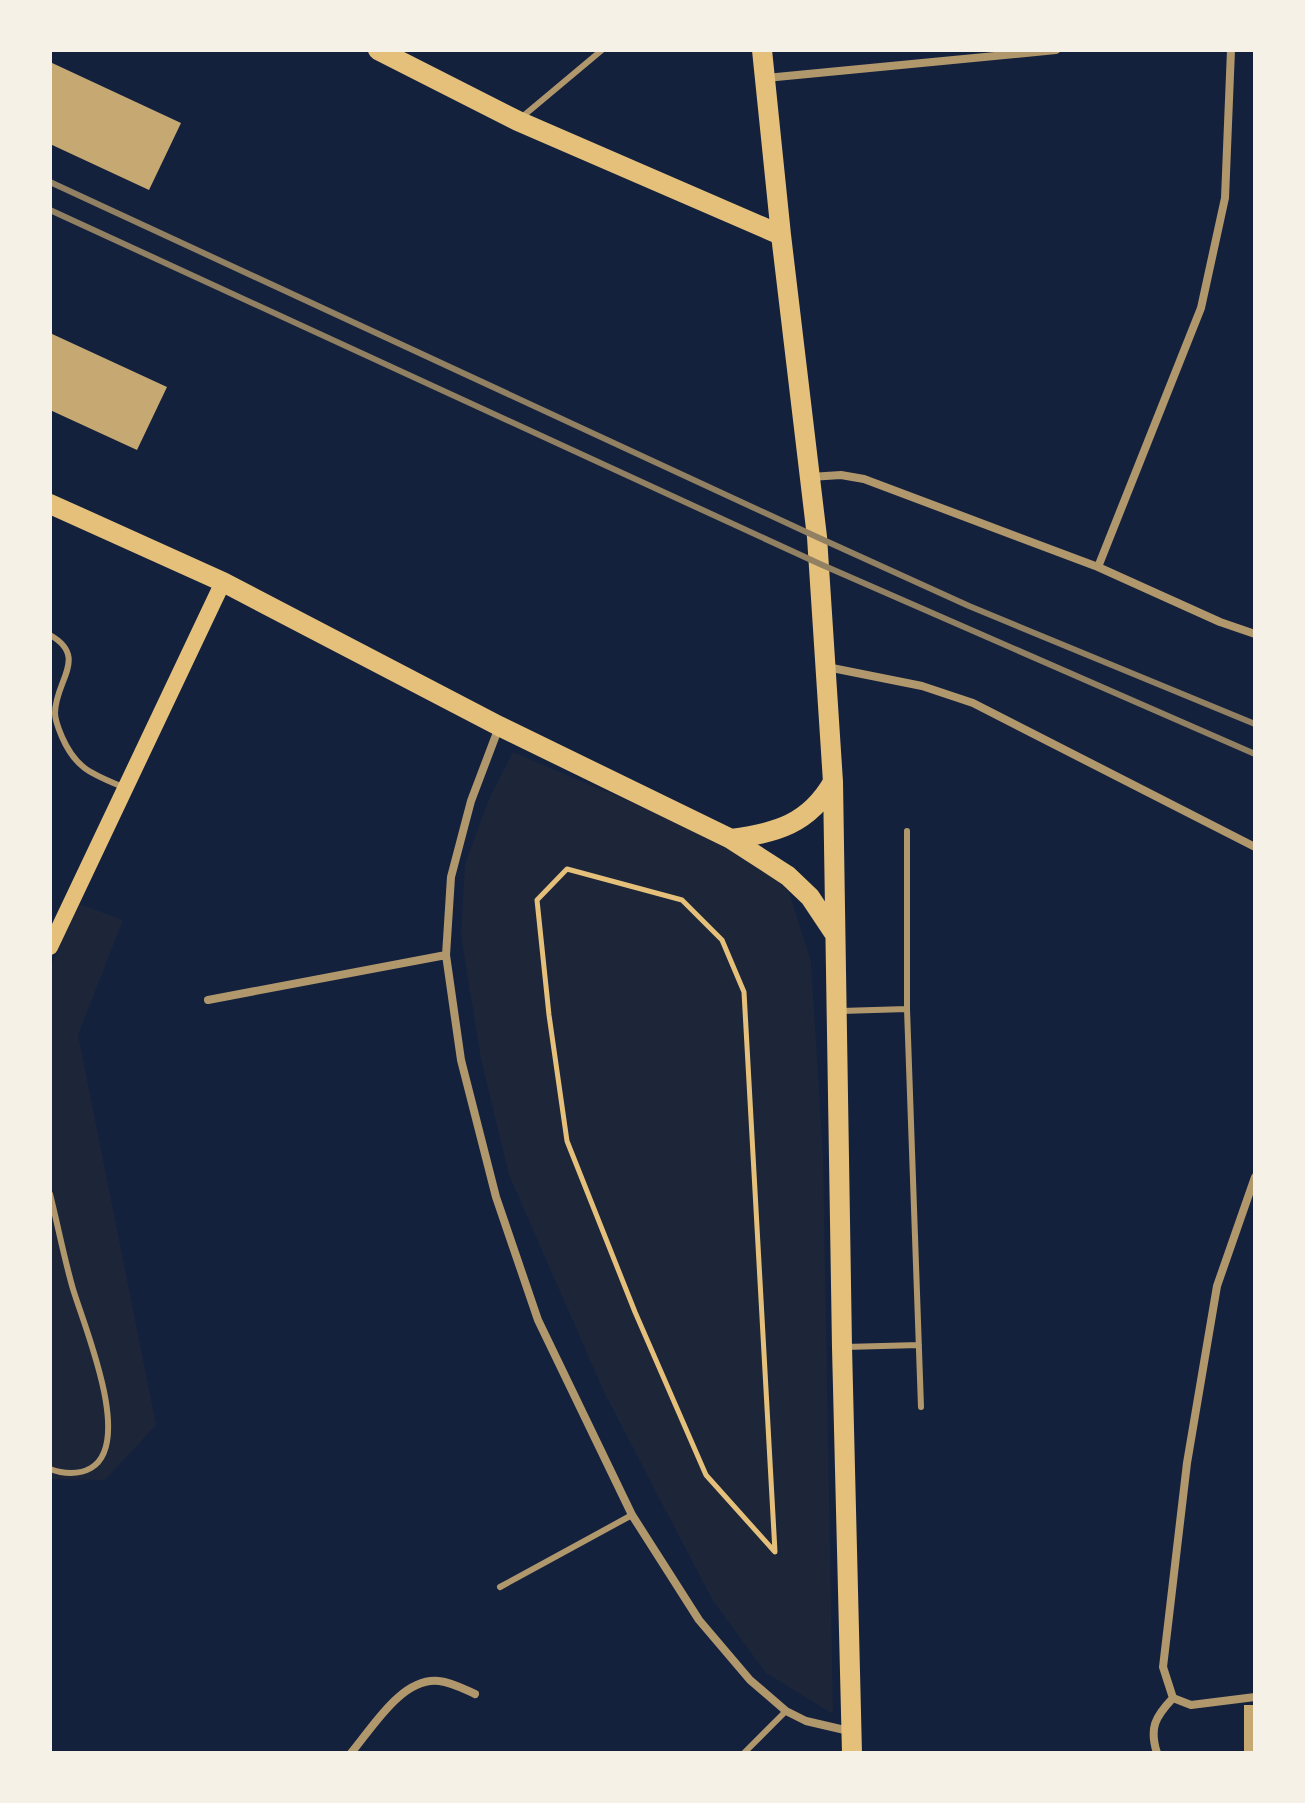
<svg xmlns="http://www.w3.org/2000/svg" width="1305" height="1803" font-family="'DM Sans',sans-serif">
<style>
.green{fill:#1d2539}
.building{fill:#c6a872}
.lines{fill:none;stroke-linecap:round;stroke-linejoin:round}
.path{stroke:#e5c07b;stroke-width:5}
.service{stroke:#b1986c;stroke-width:6}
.minor{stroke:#b1986c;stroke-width:8}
.secondary{stroke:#e5c07b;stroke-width:16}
.primary{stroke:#e5c07b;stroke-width:20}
.rail{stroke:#918062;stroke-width:6}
</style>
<rect width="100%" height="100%" fill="#14213d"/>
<path class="green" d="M513,752L715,838L758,863L789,892L811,962L823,1158L833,1714L766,1673L713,1601L605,1394L509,1175L481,1059L461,935L465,864L489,799Z
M79,904L123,920L78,1035L156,1425L105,1480L50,1479V968Z"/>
<path class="building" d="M50,62L181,123L149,190L50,144Z
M50,333L167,387L137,450L50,410Z
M1244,1705H1255V1753H1244Z"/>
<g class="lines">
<path class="path" d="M567,869L682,900L722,940L744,992L775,1552L706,1475L635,1312L567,1141L549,1015L537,900Z"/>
<path class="service" d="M522,117L602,50
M50,635C89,657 55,681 55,713C55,720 59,730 62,737C76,769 92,774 123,787
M907,831V1009
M841,1011L907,1009L921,1407
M50,1194C58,1226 64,1258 73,1289C84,1326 134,1443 91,1468C79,1475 63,1474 50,1469
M845,1347L919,1345
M500,1587L632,1515
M744,1753L786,1711"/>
<path class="minor" d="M766,78L1056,50
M810,477L841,475L864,479L1098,567L1220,622L1255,634
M1098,567L1201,308L1225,198L1231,50
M827,667L922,686L973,703L1255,847
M499,727L471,801L451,877L446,955L461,1060L496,1197L538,1320L632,1515L699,1620L750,1680L786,1711L806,1721L849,1731
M208,1000L446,955
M1255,1177L1217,1286L1187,1463L1163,1667L1173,1698L1191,1705L1255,1697
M351,1753C373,1727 402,1677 439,1681C451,1682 464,1689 475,1694
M1157,1753C1149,1728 1155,1717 1173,1698"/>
<path class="secondary" d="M50,947L223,582"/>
<path class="primary" d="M378,50L518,121L781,235
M762,50L781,235L817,537L833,782L842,1347L852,1753
M50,504L223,582L499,726L731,839L788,876L810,897L834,933
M731,839C776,833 809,824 833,782"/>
<path class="rail" d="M50,182L817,537L969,606L1255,724
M50,210L820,564L1255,754"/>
</g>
<rect width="1305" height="1803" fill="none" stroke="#f6f1e7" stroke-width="104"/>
</svg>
